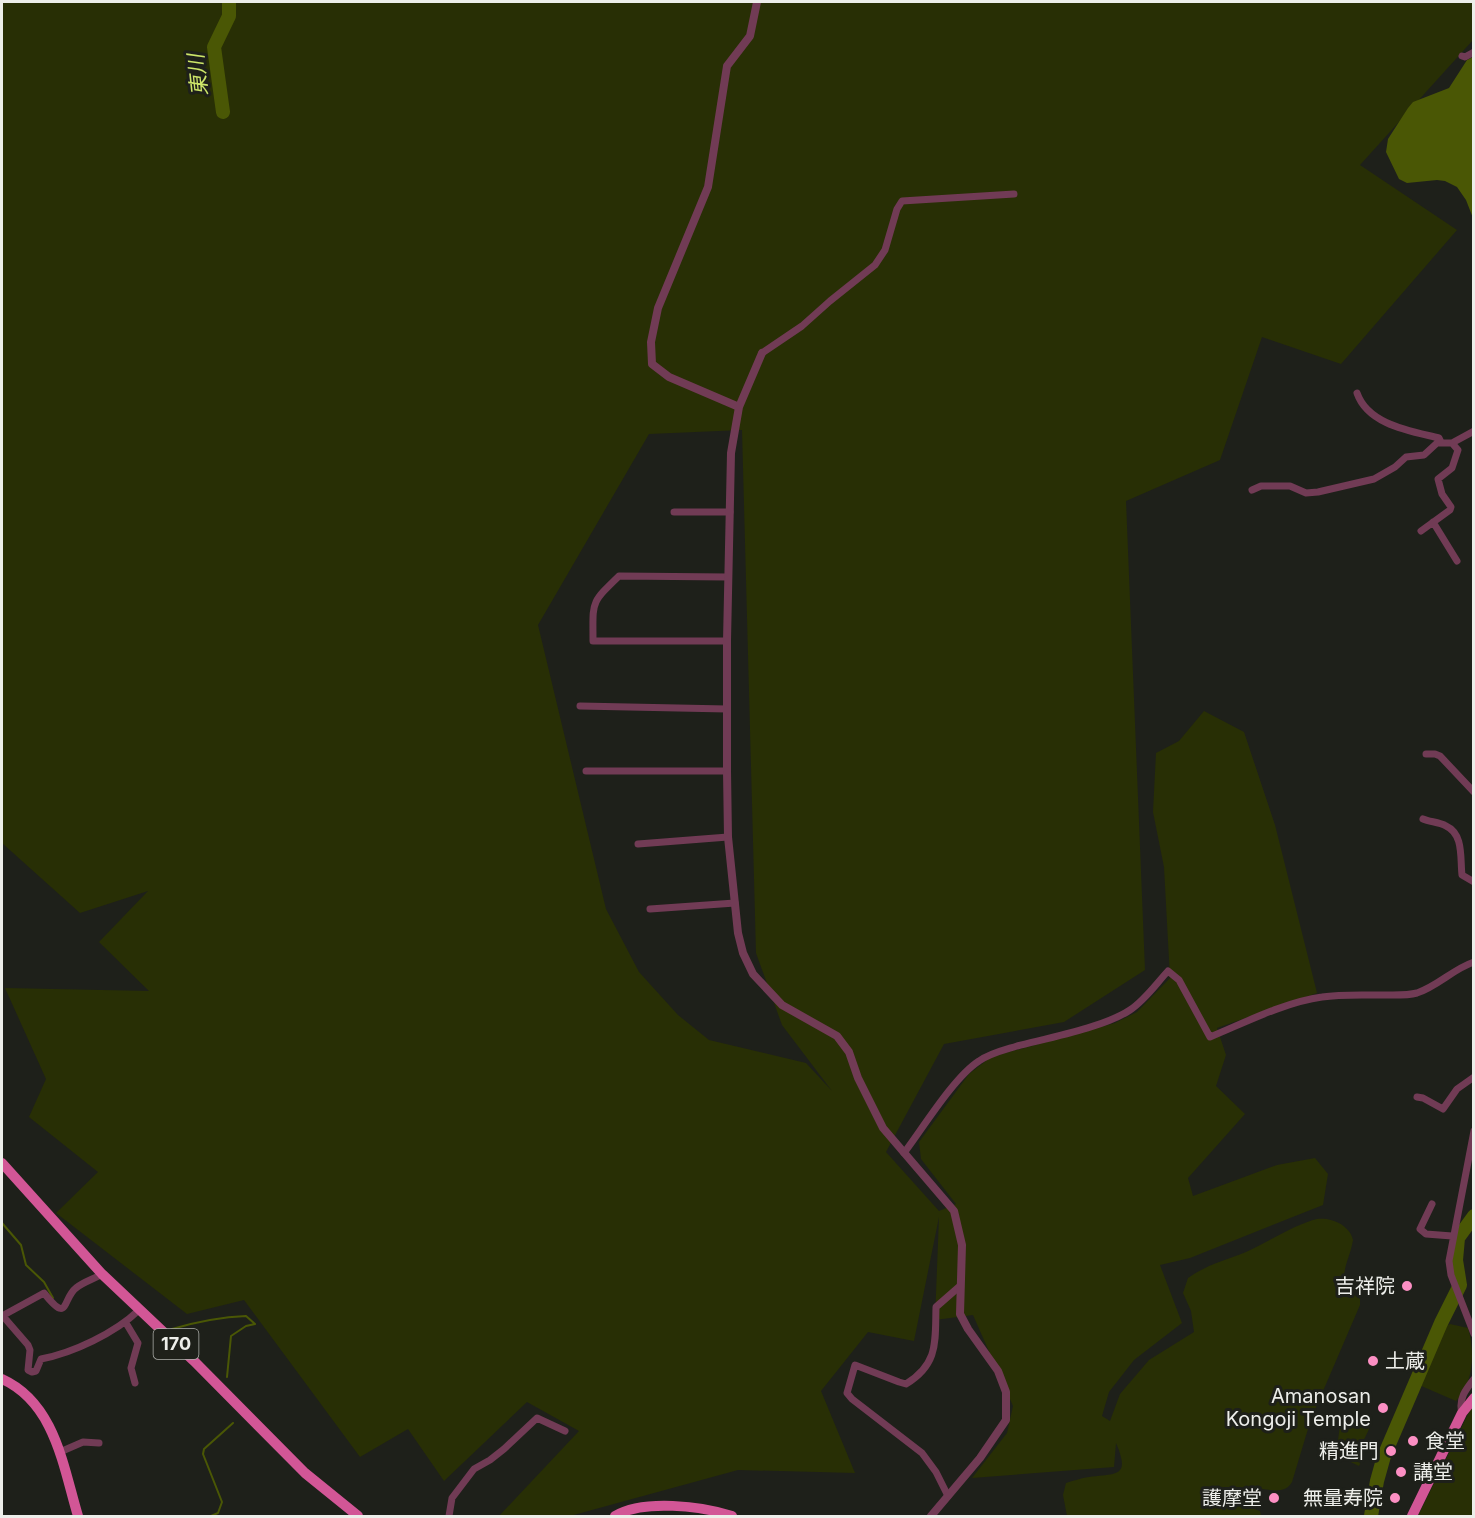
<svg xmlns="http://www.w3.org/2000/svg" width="1475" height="1518" font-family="Inter,'Noto Sans JP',sans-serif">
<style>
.green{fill:#282f05;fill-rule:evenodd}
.water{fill:#4a5705}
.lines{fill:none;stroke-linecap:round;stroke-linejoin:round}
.stream{stroke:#4a5705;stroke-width:2}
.river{stroke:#4a5705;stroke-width:14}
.minor{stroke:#713b55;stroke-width:7}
.tertiary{stroke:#713b55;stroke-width:8}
.trunk{stroke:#d25696;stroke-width:10}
.poi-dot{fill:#fc8fc3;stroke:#1e201a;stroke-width:2}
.labels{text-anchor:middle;stroke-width:6;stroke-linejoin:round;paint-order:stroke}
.shield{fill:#1e201a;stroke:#afb0ac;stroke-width:1.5}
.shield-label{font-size:18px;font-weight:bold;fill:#edeeea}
.poi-label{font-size:20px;fill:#edeeea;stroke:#1e201a;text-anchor:end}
.water-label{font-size:21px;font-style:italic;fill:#cde669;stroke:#1e201a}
</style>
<rect width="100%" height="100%" fill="#1e201a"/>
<path class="green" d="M2,2H1473V40L1360,165L1457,230L1341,364L1262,337L1220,460L1126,501L1145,970L1064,1022L944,1044L886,1152L939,1211L956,1204L921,1159L919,1142L969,1074L991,1057L1115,1023L1137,1012L1170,978L1164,867L1153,812L1156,753L1179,741L1204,711L1244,732L1275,825L1317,993L1217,1028L1226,1055L1216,1086L1245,1114L1188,1178L1193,1196L1277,1165L1315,1158L1328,1174L1323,1205L1190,1258L1160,1265L1182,1323L1134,1360L1109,1392L1102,1416L1110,1421L1120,1394L1149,1360L1194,1332L1191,1311L1183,1293L1188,1278C1206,1265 1226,1260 1246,1252C1266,1243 1298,1223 1317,1219C1331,1217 1350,1225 1353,1240C1349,1265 1332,1281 1360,1299V1305L1311,1419L1292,1482C1285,1494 1273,1490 1261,1489L1254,1493L1251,1508L1260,1511L1261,1516H1067L1063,1495L1066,1483C1073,1481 1081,1478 1089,1477C1116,1473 1131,1478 1116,1443L1114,1467L972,1478L1007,1433L1013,1406L973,1315L935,1320L939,1217L914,1341L868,1332L821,1391L855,1473L738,1470L570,1516H501L500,1515L579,1431L527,1402L444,1481L408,1429L360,1457L244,1300L187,1314L56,1213L98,1172L29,1117L46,1079L5,988L149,991L99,942L148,891L80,913L2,843ZM742,430L756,953L782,1025L832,1091L806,1063L709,1040L678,1015L639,972L606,909L538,625L649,434Z
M1450,1324L1468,1328C1475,1351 1474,1383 1456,1401L1419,1385L1440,1329Z
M1473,1404V1516H1418Z
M1341,1418L1355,1425L1359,1419L1371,1425L1361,1446L1364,1447V1455L1359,1466L1336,1455Z"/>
<path class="water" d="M1473,57V218L1466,200L1457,187L1445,181L1437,180L1407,183L1399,179L1386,152L1388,139L1408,108L1413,102L1449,88L1467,60Z"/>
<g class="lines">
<path class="stream" d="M2,1223L21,1245L26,1265L44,1282L53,1298
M172,1329C196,1322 221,1317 246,1316L255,1324L246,1326L231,1336L227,1377
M211,1516L218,1513L222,1502L203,1454L204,1449L233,1423"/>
<path class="river" d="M223,112L214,47L229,16V2
M1371,1516L1377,1481L1384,1456L1441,1323L1460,1285L1456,1260L1458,1238L1474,1216"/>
<path class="minor" d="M1462,56L1465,57L1474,52
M762,353L802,326L830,301L875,265L885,250L897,209L902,201L1014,194
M1357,393C1368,425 1411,431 1439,438L1441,442
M1252,490L1261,486H1290L1306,493L1318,492L1374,479L1395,467L1406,457L1424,455L1437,443H1452L1474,431
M674,512H730
M1433,522L1457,561
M1421,531L1450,510L1451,507L1442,494L1438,479L1452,468L1458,450L1452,443
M727,641H593C593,601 590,604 619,576L728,577
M580,706L727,709
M1426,754H1435L1440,756L1474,792
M586,771H727
M1423,819C1430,822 1439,822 1446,826C1464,834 1460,859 1462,875L1474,882
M638,844L728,837
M650,909L735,903
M1417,1097L1423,1098L1443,1109L1457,1089L1474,1077
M1474,1131L1449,1261L1451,1275L1474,1334
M904,1153C923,1128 954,1077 979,1061C990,1053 1004,1050 1017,1046C1048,1038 1105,1027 1130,1010C1145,1000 1156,984 1168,971L1179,980L1210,1037C1244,1023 1285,1002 1322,997C1341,994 1361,995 1381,995C1393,995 1406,996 1417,993C1438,986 1453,969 1474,962
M1432,1204L1420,1229L1426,1234L1452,1236
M2,1315L28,1345L30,1350L28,1370L32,1372L36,1371L41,1359C73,1353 115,1333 139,1310
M2,1316L44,1293C69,1325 62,1299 76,1288C83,1282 94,1279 102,1274
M126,1323L138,1343L131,1368L135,1383
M1462,1413C1458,1399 1466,1389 1474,1379
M60,1452L83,1442L99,1443
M948,1496L936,1472L922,1453L852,1399L847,1393L855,1365L899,1382L906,1384C939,1364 935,1341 936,1307L960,1286
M449,1516L452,1498L474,1469L490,1460L504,1449L537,1418L565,1431"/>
<path class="tertiary" d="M762,353L739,407L731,453L727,641V771L728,837L738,933L743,953L753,974L782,1005L837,1036L849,1052L858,1078L883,1128L954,1211L962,1245L960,1314L968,1329L998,1371L1006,1392V1420L980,1458L931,1516
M739,407L669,377L652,364L651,342L658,308L708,187L727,66L750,36L757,2"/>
<path class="trunk" d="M2,1163L102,1274L194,1361L305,1473L358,1516
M2,1379C55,1403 63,1466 78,1516
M615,1516C643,1499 702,1506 732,1516
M1412,1516L1462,1413L1474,1398"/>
</g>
<g class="poi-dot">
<circle cx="1407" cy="1286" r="6"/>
<circle cx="1373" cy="1361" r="6"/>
<circle cx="1383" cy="1408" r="6"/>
<circle cx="1413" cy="1441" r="6"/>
<circle cx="1391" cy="1451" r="6"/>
<circle cx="1401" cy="1472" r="6"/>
<circle cx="1274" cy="1498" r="6"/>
<circle cx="1395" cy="1498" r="6"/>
</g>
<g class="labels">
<rect class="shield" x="153.5" y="1329" width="45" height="30" rx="4.5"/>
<g class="shield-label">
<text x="176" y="1350">170</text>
</g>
<g class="poi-label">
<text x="1395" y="1293">吉祥院</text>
<text x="1385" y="1368" text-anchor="start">土蔵</text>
<text x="1371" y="1403">Amanosan<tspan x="1371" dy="23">Kongoji Temple</tspan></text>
<text x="1425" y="1448" text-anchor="start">食堂</text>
<text x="1379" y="1458">精進門</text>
<text x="1413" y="1479" text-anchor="start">講堂</text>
<text x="1262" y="1505">護摩堂</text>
<text x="1383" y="1505">無量寿院</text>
</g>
<g class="water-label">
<text transform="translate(198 75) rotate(-96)" y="7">東川</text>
</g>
</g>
<rect width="1475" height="1518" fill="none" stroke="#edeeea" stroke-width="6"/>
</svg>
